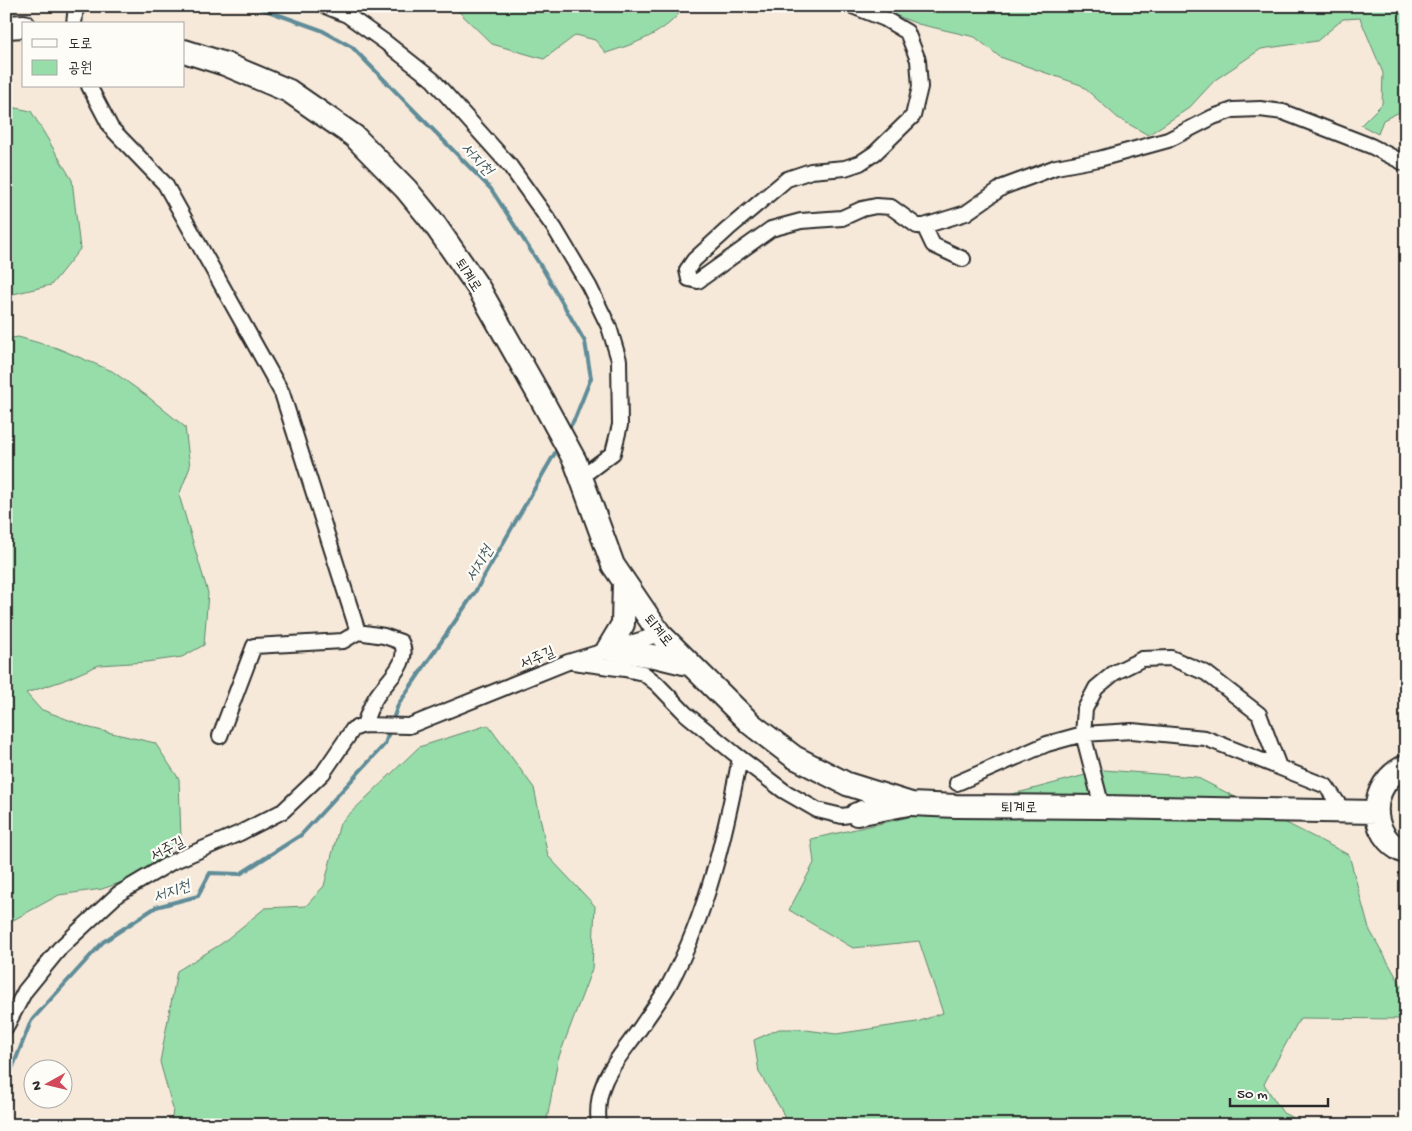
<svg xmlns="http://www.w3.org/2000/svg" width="1412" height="1131" font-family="'Gochi Hand','Poor Story',sans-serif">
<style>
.green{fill:#97ddaa;stroke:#61846a}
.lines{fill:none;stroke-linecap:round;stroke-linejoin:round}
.stream{stroke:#5f8c98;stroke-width:4}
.street-casing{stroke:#2b2b2b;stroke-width:18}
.primary-casing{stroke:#2b2b2b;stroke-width:26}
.street{stroke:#fdfcf7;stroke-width:14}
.primary{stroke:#fdfcf7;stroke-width:22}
.labels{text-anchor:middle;stroke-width:4.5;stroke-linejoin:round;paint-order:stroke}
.street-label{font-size:15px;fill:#2b2b2b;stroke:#fdfcf7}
.water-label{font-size:16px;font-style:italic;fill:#455c62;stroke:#fdfcf7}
</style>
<rect width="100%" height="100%" fill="#f6e9da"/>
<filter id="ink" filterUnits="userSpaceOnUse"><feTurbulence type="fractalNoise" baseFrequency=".02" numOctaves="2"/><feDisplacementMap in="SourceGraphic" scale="10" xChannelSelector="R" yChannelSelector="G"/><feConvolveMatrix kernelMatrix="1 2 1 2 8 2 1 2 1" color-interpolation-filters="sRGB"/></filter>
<g filter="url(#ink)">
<path class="green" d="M453,6H684C668,33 634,44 606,53L595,40L576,35L544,59L492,44Z
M872,6H1406V109L1383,120L1378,134L1361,125L1382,104L1383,73L1360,18L1343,19L1317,41L1261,49L1215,80L1189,108L1148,135L1118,118L1081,85L1000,57L975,37L918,24Z
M6,106L31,111L72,180L80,249L51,285L9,295L6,294Z
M18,337L57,348L112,371L147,396L185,427L190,467L179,495L208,593L204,645L182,657L146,662L99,665L62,681L26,693L40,709L90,728L155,743L179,779L181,839L149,873L102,889L59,895L6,924V339Z
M488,725L534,788L548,856L595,906L592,969L558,1059L546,1125H171L173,1109L160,1062L177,971L221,944L265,908L306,906L324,886L340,823L419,747Z
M1104,770L1196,777L1349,855L1369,929L1406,994V1019L1300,1018L1264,1084L1283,1113L1308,1125H787L782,1111L759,1072L754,1040L779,1029H799L836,1034L917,1022L943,1013L919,941L853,948L789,910L814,863L811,839L1025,791Z"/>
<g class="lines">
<path class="stream" d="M254,6L321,30L352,47L491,189L544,271L585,342L591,378L575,418L567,432
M392,722L398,705L475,592L559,446
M6,1084L31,1021L103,942L156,907L198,896L210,873L240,874L301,835L385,744L390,729"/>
<defs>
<path id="street" d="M325,6L347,15L385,42L433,80L510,166L555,229L589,286L609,327L619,360L620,425L613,453L581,477
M852,6L885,19L907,32L918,60L920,87L913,116L875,153L860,163L845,168L811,171L787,179L728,229L694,260L687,270L689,279L698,281L771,229L801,221L842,218L862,209L876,206L891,207L917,226H924L933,245L963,259
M74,24L76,6
M89,86L111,128L165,184L282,393L358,632
M924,226L966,213L1003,187L1030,177L1056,167L1099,159L1168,140L1213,117L1233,110L1260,109L1283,112L1371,146L1406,164
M573,662L625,669L643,673L657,684L686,714L735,754L784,791L817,810L842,816L857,814L861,808
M220,736L254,646L343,641L358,632L384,636L401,642C412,663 385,681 375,699C370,707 367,716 364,725L409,726L568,662L660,634
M957,783L1047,744L1083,734L1132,731L1205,738L1326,786L1344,812
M1102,807L1083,734L1085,709L1096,688L1114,673L1142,659L1171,658L1206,673L1259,714L1279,767
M6,1027L25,991L60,948L118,894L172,862L240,833L283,811L323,773L353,729L364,725
M599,1125C593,1082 618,1060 641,1027C650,1013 662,998 670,983C707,914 725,835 740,758"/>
<path id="primary" d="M6,27L24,26
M184,51L225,64L289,91L354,136L406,189L433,222L478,287L543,402L575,461L613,565L660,634L751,724L794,757L847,784L911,804L956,806L1102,807L1377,812
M624,581L623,624L608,649L659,657L688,664
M1406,766C1368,783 1366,836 1406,853
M857,814L908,804"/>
</defs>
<use href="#street" class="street-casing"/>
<use href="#primary" class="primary-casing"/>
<use href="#street" class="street"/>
<use href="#primary" class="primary"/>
</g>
</g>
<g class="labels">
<g class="street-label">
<text transform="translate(469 275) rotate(57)" y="5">퇴계로</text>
<text transform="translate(659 630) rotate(51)" y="5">퇴계로</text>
<text transform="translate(537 657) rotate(-23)" y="5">서주길</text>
<text x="1019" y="812">퇴계로</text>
<text transform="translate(167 848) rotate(-27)" y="5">서주길</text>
</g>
<g class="water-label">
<text transform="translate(478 158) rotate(46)" y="6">서지천</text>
<text transform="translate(478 563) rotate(-60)" y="6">서지천</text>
<text transform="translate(171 890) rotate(-20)" y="6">서지천</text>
</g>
</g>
<rect width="1412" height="1131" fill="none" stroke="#fdfcf7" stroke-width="25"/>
<rect x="12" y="12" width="1387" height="1106" fill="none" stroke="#2b2b2b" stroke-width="2" filter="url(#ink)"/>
<rect x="22" y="22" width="162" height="65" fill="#fdfcf7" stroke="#a9a8a5"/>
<rect x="32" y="39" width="25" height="8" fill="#fdfcf7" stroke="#a9a8a5"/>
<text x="68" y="48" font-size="15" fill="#2b2b2b">도로</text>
<rect x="32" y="60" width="25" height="15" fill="#97ddaa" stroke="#a9a8a5"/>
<text x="68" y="72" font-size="15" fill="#2b2b2b">공원</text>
<g transform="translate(48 1084) rotate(262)"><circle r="24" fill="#fdfcf7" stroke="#a9a8a5"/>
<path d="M0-4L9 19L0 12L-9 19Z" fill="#d1495b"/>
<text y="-8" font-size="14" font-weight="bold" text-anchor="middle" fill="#2b2b2b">N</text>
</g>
<path d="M1230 1098v8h98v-8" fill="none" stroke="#2b2b2b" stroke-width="2.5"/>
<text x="1237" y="1098" font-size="15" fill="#2b2b2b" stroke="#fdfcf7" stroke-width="4" paint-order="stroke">50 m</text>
</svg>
